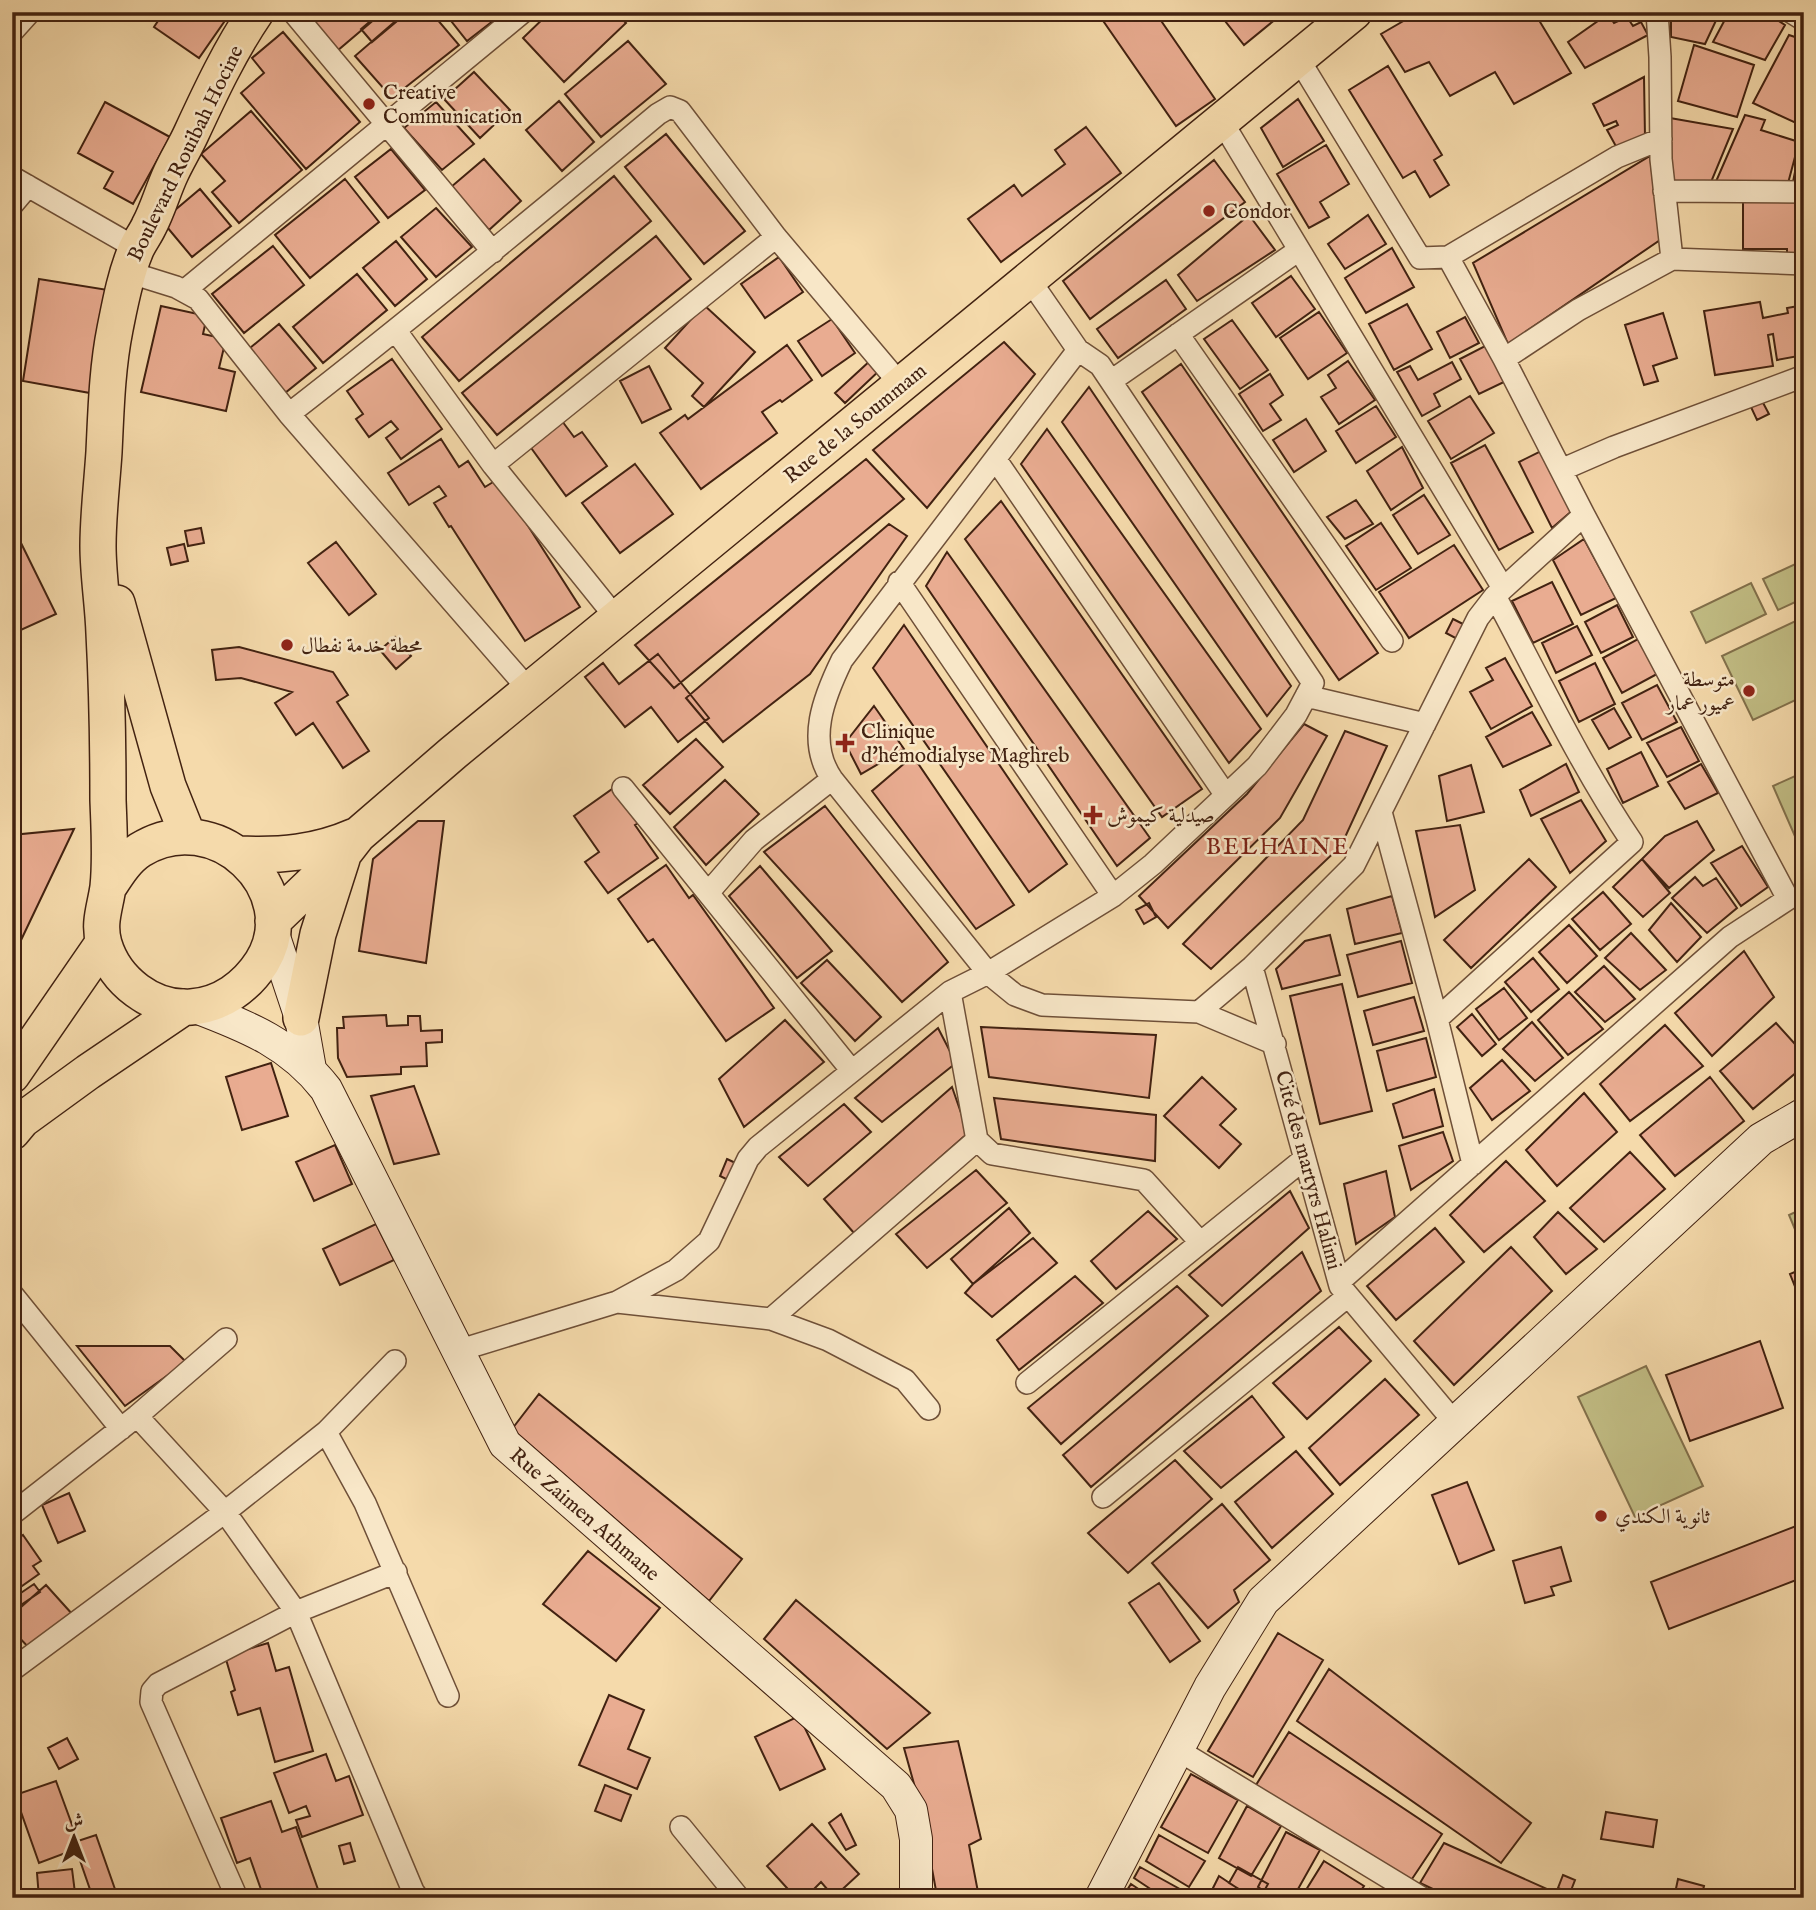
<svg xmlns="http://www.w3.org/2000/svg" width="1816" height="1910" font-family="'IM FELL English',Amiri,serif">
<style>
.green{fill:#c2be85;stroke:#82704b;stroke-width:2}
.building{fill:#e9ac91;stroke:#422211;stroke-width:2}
.lines{fill:none;stroke-linecap:round;stroke-linejoin:round}
.minor-casing{stroke:#6f5038;stroke-width:24}
.secondary-casing{stroke:#422211;stroke-width:34}
.primary-casing{stroke:#422211;stroke-width:38}
.minor{stroke:#f8e7c8;stroke-width:21}
.secondary{stroke:#f8e7c8;stroke-width:32}
.primary{stroke:#f5daab;stroke-width:35}
.poi-dot{fill:#8f2418;stroke:#f8e7c8;stroke-width:2.5}
.labels{text-anchor:middle;stroke-width:5;stroke-linejoin:round;paint-order:stroke}
.poi-label{font-size:21px;fill:#422211;stroke:#f8e7c8;text-anchor:start}
.street-label{font-size:21px;fill:#422211;stroke:#f8e7c8}
.neighbourhood-label{font-size:23px;letter-spacing:2px;fill:#7a1f14;stroke:#f8e7c8}
</style>
<rect width="100%" height="100%" fill="#f5daab"/>
<filter id="stains"><feTurbulence type="fractalNoise" baseFrequency=".00286" numOctaves="4"/><feColorMatrix values="0 0 0 0 .2 0 0 0 0 .09 0 0 0 0 .02 0 0 0 .5 -.17"/></filter>
<radialGradient id="worn" r=".72"><stop offset=".6" stop-color="#630" stop-opacity="0"/><stop offset="1" stop-color="#630" stop-opacity=".3"/></radialGradient>
<path class="green" d="M1804,560V598L1778,610L1763,579Z
M1751,583L1766,614L1706,643L1691,612Z
M1804,617V696L1753,720L1722,656Z
M1804,772V849L1801,850L1773,786Z
M1804,1208V1251L1789,1215Z
M1646,1366L1703,1486L1635,1517L1578,1397Z"/>
<path class="building" d="M164,12H231L199,58L154,27Z
M304,12H383L337,51Z
M381,12H400L403,16L372,42L361,29Z
M406,12H431L459,45L392,98L355,56Z
M444,12H501L502,14L467,41Z
M550,12H616L626,23L564,82L523,38Z
M1097,12H1155L1215,99L1176,126Z
M1218,12H1272L1277,18L1244,45Z
M1419,12H1534L1571,73L1514,104L1495,72L1450,96L1429,62L1405,72L1381,34Z
M1613,12H1650L1652,29L1642,15L1634,21L1627,13L1616,18Z
M1671,12H1720L1705,44L1671,37Z
M1729,12H1765L1785,25L1765,60L1713,42Z
M1608,14L1614,23L1627,17L1633,26L1641,22L1648,35L1585,68L1568,42Z
M283,32L360,122L306,169L241,93L264,73L252,58Z
M1789,35L1804,40V105L1796,123L1753,103Z
M628,41L666,84L601,137L565,94Z
M1694,45L1754,65L1737,117L1678,101Z
M1388,66L1442,155L1434,160L1449,185L1430,197L1415,171L1403,178L1349,90Z
M474,72L510,110L480,138L444,99Z
M1644,77L1645,137L1618,150L1607,130L1618,125L1616,121L1604,126L1593,104Z
M1298,99L1324,141L1283,167L1261,128Z
M559,101L594,142L562,171L526,130Z
M105,102L170,137L133,204L104,188L113,172L78,153Z
M436,102L474,144L442,170L404,128Z
M251,111L302,170L239,223L212,192L225,181L201,154Z
M1745,115L1765,120L1761,130L1799,142L1787,187L1714,186Z
M1670,118L1733,129L1709,187L1667,184Z
M1086,127L1121,173L1001,262L968,219L1014,185L1022,196L1065,164L1055,150Z
M666,134L745,231L704,264L625,167Z
M1802,137L1804,186L1792,187Z
M1326,145L1349,184L1320,202L1329,217L1309,228L1277,174Z
M391,149L425,190L388,218L355,177Z
M1650,156L1660,240L1508,344L1473,263Z
M484,159L521,201L489,230L451,187Z
M1214,160L1245,202L1090,319L1063,281Z
M614,176L651,221L459,381L422,337Z
M345,179L379,222L310,278L275,235Z
M200,189L231,226L192,257L162,221Z
M1743,195L1804,196V257H1787V249H1743Z
M436,208L472,247L436,277L401,237Z
M1249,215L1275,250L1197,301L1178,275Z
M1368,215L1386,244L1345,269L1328,244Z
M656,236L691,279L497,435L462,393Z
M396,241L427,279L395,306L363,268Z
M273,246L304,285L244,333L212,294Z
M1392,248L1414,287L1366,313L1345,278Z
M779,257L803,292L765,318L741,284Z
M357,274L387,310L323,363L293,327Z
M1291,276L1315,309L1276,337L1252,303Z
M39,279L108,290L90,393L23,381Z
M1166,280L1186,309L1118,358L1097,329Z
M1760,302L1763,318L1788,313L1787,308L1804,305V355L1777,360L1773,334L1768,335L1773,366L1715,375L1704,311Z
M1407,304L1432,349L1394,370L1369,324Z
M704,305L755,352L704,407L692,396L703,383L665,348Z
M161,306L207,316L203,334L226,339L219,368L235,372L226,411L141,392Z
M1319,312L1347,353L1308,379L1280,338Z
M1663,313L1677,358L1653,366L1658,381L1644,385L1625,325Z
M1465,317L1479,343L1450,358L1437,332Z
M832,319L855,353L822,376L798,341Z
M1232,320L1268,370L1240,389L1204,339Z
M279,324L316,368L280,397L244,353Z
M1004,342L1035,374L927,508L873,450Z
M787,345L812,380L782,402L780,400L762,412L777,433L701,489L660,433L685,415L688,419Z
M1487,345L1506,381L1479,394L1460,359Z
M392,359L442,429L401,459L386,438L398,429L391,421L369,437L356,419L363,414L347,391Z
M872,359L881,369L845,403L835,393Z
M1348,361L1375,400L1339,424L1321,397L1336,388L1328,375Z
M1452,362L1461,379L1434,394L1440,406L1422,416L1397,372L1410,366L1418,380Z
M1181,364L1378,653L1339,680L1142,392Z
M649,366L671,409L642,423L620,381Z
M1270,374L1283,395L1270,404L1281,420L1263,431L1239,394Z
M1089,387L1291,686L1267,716L1062,422Z
M1470,396L1494,433L1451,459L1428,421Z
M1761,399L1769,414L1757,420L1750,405Z
M1376,406L1396,437L1356,463L1336,431Z
M1306,419L1326,451L1294,472L1273,440Z
M562,421L574,437L582,432L607,466L566,496L529,445Z
M1047,429L1261,729L1229,763L1021,464Z
M441,439L459,467L468,461L485,487L498,479L580,607L525,641L451,526L449,527L434,503L446,496L439,486L409,505L388,473Z
M1485,445L1533,532L1499,550L1451,463Z
M1402,447L1423,488L1391,510L1367,471Z
M1543,450L1573,510L1552,528L1519,462Z
M866,459L904,499L674,688L635,645Z
M635,464L673,514L620,553L582,503Z
M1424,495L1450,535L1418,554L1393,515Z
M1356,500L1373,524L1345,539L1327,517Z
M1001,501L1202,789L1162,817L965,539Z
M1381,523L1411,568L1376,590L1346,546Z
M889,524L907,536L810,674L723,742L686,698Z
M201,528L204,543L188,546L185,531Z
M1584,539L1616,598L1581,615L1553,560Z
M336,542L376,594L349,615L308,563Z
M21,543L56,614L12,634V547Z
M184,544L188,561L171,565L167,548Z
M1454,545L1483,590L1409,638L1379,592Z
M947,552L1150,838L1117,866L926,586Z
M1552,582L1573,624L1533,643L1512,601Z
M1617,605L1633,637L1601,653L1585,622Z
M1453,619L1469,627L1461,641L1446,633Z
M904,625L1067,864L1029,892L873,668Z
M1577,626L1592,655L1556,673L1542,643Z
M395,637L411,656L396,669L380,650Z
M1638,639L1657,674L1622,693L1603,658Z
M239,647L333,672L348,695L337,702L369,751L343,768L313,723L296,735L275,703L292,692L241,678L216,680L212,650Z
M658,654L709,718L678,742L651,707L625,727L585,677L603,663L619,684Z
M1505,658L1532,706L1491,729L1470,692L1493,680L1486,668Z
M1595,663L1615,704L1579,722L1559,681Z
M1657,685L1677,722L1642,740L1622,703Z
M874,706L904,749L861,774L845,743Z
M1614,708L1631,737L1609,749L1592,720Z
M1532,712L1551,745L1503,767L1486,737Z
M1304,724L1327,736L1280,818L1168,928L1139,896L1247,794Z
M1681,727L1699,761L1667,777L1647,743Z
M1345,731L1387,746L1341,846L1211,969L1183,944L1303,820Z
M696,739L723,767L670,814L643,785Z
M1641,752L1658,786L1623,803L1607,769Z
M913,756L1014,905L976,929L872,791Z
M1566,764L1579,792L1531,816L1520,790Z
M1701,764L1718,793L1685,809L1668,782Z
M1471,765L1484,812L1447,821L1439,776Z
M725,780L759,814L706,865L674,827Z
M615,787L640,822L635,825L658,858L608,893L585,862L599,852L574,816Z
M1581,800L1606,841L1570,873L1541,819Z
M825,806L948,962L902,1002L764,852Z
M418,821H444L426,963L359,951L373,859Z
M1697,821L1714,850L1669,888L1642,859L1665,836Z
M1460,825L1475,890L1435,917L1416,831Z
M74,829L12,959V835Z
M1742,846L1768,887L1741,906L1711,863Z
M1529,859L1556,887L1471,968L1444,940Z
M1642,859L1670,893L1643,917L1613,887Z
M666,865L689,898L693,895L774,1008L726,1041L653,939L648,942L618,899Z
M760,866L832,951L797,978L729,896Z
M1695,877L1703,886L1716,878L1737,908L1707,933L1672,898Z
M1603,892L1631,924L1600,950L1572,919Z
M1392,896L1402,933L1355,944L1347,909Z
M1149,903L1156,917L1144,924L1136,910Z
M1671,903L1701,937L1677,962L1649,930Z
M1569,925L1597,956L1567,983L1539,952Z
M1631,933L1666,970L1640,990L1605,958Z
M1330,935L1340,975L1282,989L1276,969L1305,941Z
M1401,941L1412,983L1358,997L1347,955Z
M1744,951L1774,997L1712,1056L1675,1013Z
M1533,958L1559,989L1531,1012L1505,982Z
M827,960L881,1017L855,1041L801,983Z
M1604,966L1635,999L1605,1022L1575,992Z
M1342,984L1372,1111L1320,1124L1290,996Z
M1504,988L1527,1018L1499,1040L1476,1009Z
M1569,992L1603,1029L1568,1055L1538,1020Z
M1414,997L1424,1031L1373,1045L1364,1011Z
M1472,1014L1496,1044L1482,1056L1457,1027Z
M386,1015L387,1026L408,1025V1016H420L421,1031L442,1030V1042L426,1043L427,1066L401,1067V1074L347,1077L338,1058L337,1028H344L343,1017Z
M785,1020L824,1062L744,1127L719,1079Z
M1532,1022L1563,1058L1535,1081L1503,1049Z
M1776,1023L1804,1054V1066L1753,1109L1720,1071Z
M1665,1025L1703,1066L1630,1121L1600,1084Z
M981,1027L1156,1035L1149,1098L989,1077Z
M938,1028L956,1063L882,1122L855,1098Z
M1426,1038L1436,1077L1387,1091L1377,1051Z
M1502,1060L1530,1091L1492,1120L1470,1088Z
M271,1063L288,1116L242,1130L226,1077Z
M1202,1077L1236,1109L1220,1125L1241,1144L1219,1168L1164,1116Z
M1710,1077L1744,1121L1675,1176L1640,1135Z
M414,1086L439,1154L394,1164L371,1096Z
M952,1087L968,1133L854,1233L824,1199Z
M1434,1089L1443,1126L1403,1138L1393,1104Z
M1584,1093L1617,1132L1557,1186L1526,1150Z
M994,1098L1156,1115L1155,1161L1001,1139Z
M844,1104L871,1132L808,1186L779,1157Z
M1443,1132L1453,1161L1411,1190L1399,1146Z
M335,1145L352,1184L314,1201L296,1162Z
M1630,1152L1665,1189L1604,1242L1570,1208Z
M727,1159L742,1166L734,1183L720,1176Z
M1506,1161L1545,1201L1484,1252L1450,1215Z
M976,1170L1007,1203L927,1268L896,1234Z
M1386,1171L1395,1217L1356,1244L1344,1184Z
M1290,1191L1309,1228L1222,1306L1189,1275Z
M1009,1208L1030,1233L973,1284L951,1259Z
M1148,1211L1177,1239L1116,1289L1091,1261Z
M1558,1212L1597,1249L1566,1274L1534,1237Z
M376,1224L394,1260L340,1285L323,1249Z
M1435,1228L1464,1262L1396,1320L1367,1286Z
M1033,1238L1057,1263L992,1317L965,1293L973,1284Z
M1511,1247L1552,1291L1454,1385L1414,1341Z
M1302,1252L1321,1291L1091,1487L1063,1455Z
M1804,1268V1304H1802L1790,1274Z
M1075,1276L1103,1303L1019,1370L997,1340Z
M1177,1286L1208,1316L1061,1444L1028,1408Z
M1339,1327L1371,1361L1307,1419L1273,1383Z
M1760,1341L1783,1408L1690,1441L1666,1375Z
M77,1346H170L186,1362L125,1406Z
M1385,1379L1419,1415L1340,1485L1309,1448Z
M539,1394L742,1559L709,1601L512,1429Z
M1252,1396L1284,1437L1221,1488L1184,1451Z
M1296,1451L1333,1494L1272,1548L1235,1502Z
M1175,1460L1212,1499L1128,1573L1088,1533Z
M1467,1482L1494,1550L1459,1564L1432,1495Z
M69,1493L85,1531L58,1543L42,1505Z
M1222,1504L1270,1560L1234,1590L1239,1602L1208,1628L1152,1563Z
M1804,1523V1577L1669,1629L1651,1582Z
M23,1535L41,1561L33,1566L39,1574L12,1593V1539L14,1541Z
M1561,1547L1571,1581L1551,1587L1554,1595L1525,1603L1513,1561Z
M588,1551L660,1608L616,1661L543,1604Z
M1159,1583L1200,1641L1170,1662L1129,1603Z
M34,1584L40,1592L12,1611V1599Z
M46,1585L73,1615L30,1649L14,1632L12,1634V1615Z
M796,1600L930,1713L887,1749L764,1639Z
M1278,1633L1323,1660L1253,1777L1208,1751Z
M268,1643L276,1671L289,1667L313,1751L275,1762L260,1708L238,1715L231,1692L235,1690L225,1656Z
M1329,1669L1531,1823L1501,1863L1297,1721Z
M609,1695L644,1710L628,1749L650,1758L637,1789L579,1765Z
M799,1716L825,1769L780,1790L755,1737Z
M1289,1732L1442,1834L1410,1882L1256,1785Z
M67,1738L78,1759L59,1769L48,1748Z
M958,1741L981,1839L969,1845L978,1892L937,1896L921,1809L904,1748Z
M326,1754L336,1781L349,1776L363,1815L302,1837L296,1820L310,1816L306,1806L289,1813L274,1773Z
M1191,1774L1238,1800L1208,1853L1161,1827Z
M56,1781L78,1841L96,1835L116,1892L93,1898L76,1849L39,1863L15,1795Z
M605,1785L631,1795L621,1821L595,1811Z
M271,1801L282,1832L296,1827L321,1898H264L250,1858L237,1863L221,1818Z
M1247,1806L1281,1826L1251,1876L1219,1858Z
M1606,1812L1657,1820L1653,1847L1601,1839Z
M841,1814L856,1845L846,1850L829,1823Z
M812,1824L859,1874L834,1897L821,1882L805,1898H796L767,1866Z
M1286,1832L1320,1850L1293,1898H1274L1258,1887Z
M1159,1835L1205,1861L1189,1887L1146,1861Z
M350,1843L355,1861L344,1864L339,1846Z
M1444,1843L1567,1898H1452L1420,1883Z
M1324,1861L1364,1886L1356,1898H1301Z
M1140,1867L1196,1898H1164L1134,1878Z
M1238,1867L1268,1884L1262,1895L1267,1898H1254L1229,1883Z
M72,1869L75,1893L57,1896V1898H39L37,1873Z
M1563,1875L1575,1880L1570,1893L1558,1888Z
M1219,1876L1252,1898H1212L1209,1896Z
M1678,1879L1704,1886L1701,1898H1674Z
M1131,1884L1152,1898H1122Z
M1370,1889L1385,1898H1365Z"/>
<g class="lines">
<defs>
<path id="minor" d="M293,12L493,252
M1657,12L1660,57L1661,159L1672,259
M1791,12L1804,20
M12,32L30,12
M1298,58L1420,258L1448,257L1617,157L1661,139
M1221,120L1503,588
M12,177L136,248
M1664,191L1804,192
M12,205L28,186
M128,272L176,287L198,299L289,414L530,691
M184,291L523,12
M396,331L493,465L617,619
M1178,334L1392,641
M1078,350L842,660C824,697 806,741 832,779L988,973L1015,995L1042,1005L1199,1012L1275,1044
M1504,359L1578,310L1672,259L1804,264
M1111,381L1299,250
M289,414C414,317 536,216 658,114L670,107L680,111L776,237L901,385
M996,460L1225,794
M493,465L776,237
M1561,470L1614,447L1804,376
M899,582L1113,896
M1306,696L1425,724
M623,788L852,1071
M1381,812L1437,1019L1473,1164
M708,893L754,840L832,779
M1252,967L1340,1286L1455,1423
M950,992L977,1140L992,1154L1144,1180L1200,1242
M1199,1012L1252,967L1354,865L1478,618L1495,596L1584,515
M1437,1019L1632,842C1580,765 1539,678 1495,596
M1339,1282L1730,937L1788,899L1584,515L1504,359L1448,257
M12,1294L121,1429
M617,1302L771,1319L828,1340L905,1380L929,1409
M771,1319L977,1140
M457,1351L617,1302L676,1270L709,1241L748,1159L758,1147L950,992L988,973L1113,896L1153,864L1257,766L1296,715L1313,683L1100,365L1078,350L1029,279
M1027,1383L1304,1159
M137,1416L225,1512L296,1612L413,1891L418,1898
M326,1432L365,1503L448,1696
M1103,1497L1348,1296
M12,1514L137,1416L226,1339
M12,1670L225,1512L326,1432L395,1361
M1178,1750L1422,1898
M681,1827L739,1898
M237,1898L151,1702L152,1691L158,1684L296,1612L396,1572"/>
<path id="secondary" d="M272,931L301,1018L310,1069
M196,1007C249,1027 291,1044 326,1089L505,1444L896,1786L911,1810L916,1839V1898
M1101,1898L1210,1687L1263,1601L1761,1139L1804,1114"/>
<path id="primary" d="M117,603L168,786L188,836
M238,854C280,856 316,853 355,836
M108,888C117,874 126,859 140,850C215,803 306,890 262,962C246,987 221,1005 191,1007C152,1010 115,981 104,944C98,923 105,908 108,887C111,859 109,828 108,800C108,744 107,689 104,633C103,604 98,575 98,546C98,515 102,483 104,452C106,411 107,369 115,329C120,304 125,276 135,252C138,243 145,235 149,226C158,209 163,190 171,173C177,160 185,147 191,134C210,93 230,50 256,12
M273,921L344,853L358,835L453,753L1354,12
M301,1018L318,934L342,859
M12,1075L103,943
M12,1132L22,1120L88,1072L184,1007"/>
</defs>
<use href="#minor" class="minor-casing"/>
<use href="#secondary" class="secondary-casing"/>
<use href="#primary" class="primary-casing"/>
<use href="#minor" class="minor"/>
<use href="#secondary" class="secondary"/>
<use href="#primary" class="primary"/>
</g>
<g class="poi-dot">
<circle cx="369" cy="104" r="7"/>
<circle cx="1209" cy="211" r="7"/>
<circle cx="287" cy="645" r="7"/>
<circle cx="1749" cy="691" r="7"/>
<path d="M841.5 732.5h7v7h7v7h-7v7h-7v-7h-7v-7h7z"/>
<path d="M1089.5 804.5h7v7h7v7h-7v7h-7v-7h-7v-7h7z"/>
<circle cx="1601" cy="1516" r="7"/>
</g>
<g class="labels">
<g class="poi-label">
<text x="383" y="99">Creative<tspan x="383" dy="24">Communication</tspan></text>
<text x="1223" y="218">Condor</text>
<text x="301" y="652">محطة خدمة نفطال</text>
<text x="1735" y="686" text-anchor="end">متوسطة<tspan x="1735" dy="24">عميور عمار</tspan></text>
<text x="861" y="738">Clinique<tspan x="861" dy="24">d'hémodialyse Maghreb</tspan></text>
<text x="1107" y="822">صيدلية كيموش</text>
<text x="1615" y="1523">ثانوية الكندي</text>
</g>
<g class="street-label">
<text transform="translate(185 153) rotate(-64)" y="7">Boulevard Rouibah Hocine</text>
<text transform="translate(855 423) rotate(-39)" y="7">Rue de la Soummam</text>
<text transform="translate(1309 1170) rotate(75)" y="7">Cité des martyrs Halimi</text>
<text transform="translate(585 1514) rotate(41)" y="7">Rue Zaimen Athmane</text>
</g>
<g class="neighbourhood-label">
<text x="1278" y="854">BELHAINE</text>
</g>
</g>
<rect width="1816" height="1910" fill="none" stroke="#f5daab" stroke-width="42"/>
<rect x="14" y="14" width="1788" height="1882" fill="none" stroke="#422211" stroke-width="3.5"/>
<rect x="21" y="21" width="1774" height="1868" fill="none" stroke="#422211" stroke-width="2"/>
<g transform="translate(74 1837)" stroke="#f8e7c8" stroke-width="5" paint-order="stroke">
<path d="M0-5L12 26L0 18L-12 26Z" fill="#422211"/>
<text y="-10" font-size="19" font-weight="bold" text-anchor="middle" fill="#422211">ش</text>
</g>
<rect width="100%" height="100%" filter="url(#stains)"/>
<rect width="100%" height="100%" fill="url(#worn)"/>
</svg>
